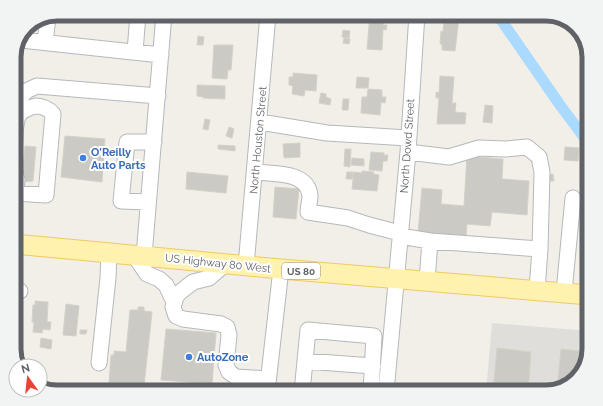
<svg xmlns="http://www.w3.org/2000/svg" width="603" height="406" font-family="Raleway,sans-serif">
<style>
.industrial{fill:#e0deda}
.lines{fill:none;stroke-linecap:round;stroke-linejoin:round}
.canal{stroke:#aadaff;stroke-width:11}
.building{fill:#cccac5;stroke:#d6d1c6}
.minor-casing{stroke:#b5b8bc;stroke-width:17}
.major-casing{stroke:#f2c960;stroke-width:21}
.minor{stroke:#fff;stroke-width:15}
.major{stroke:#fff2af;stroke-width:19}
.shop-dot{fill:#3f7fe0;stroke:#fff;stroke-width:1.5}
.labels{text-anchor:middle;stroke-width:4;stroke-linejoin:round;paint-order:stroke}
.shield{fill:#fff;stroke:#8f9295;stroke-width:1}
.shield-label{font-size:10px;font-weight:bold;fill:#5f6368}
.street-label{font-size:11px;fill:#5f6368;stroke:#fff}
.shop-label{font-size:11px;font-weight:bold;fill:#366cbe;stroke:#fff;text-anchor:start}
.rim{fill:none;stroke:#5f6368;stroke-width:5}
</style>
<rect width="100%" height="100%" fill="#f1efe8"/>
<path class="industrial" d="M492,323L589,331V349L582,373L567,386L546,392H486Z"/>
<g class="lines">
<path class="canal" d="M497,14L560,105L589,144"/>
</g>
<path class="building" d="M370,14H384L383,25H387L386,30L383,29L382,50L367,49Z
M444,17L459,18L455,51L442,50V44H440L441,31L443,32Z
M343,30L350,31L349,38L342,37Z
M198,36L204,37L203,45H197Z
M344,38L350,39L349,44L343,43Z
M214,45H233L231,70H228L227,79L212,78Z
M293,73L317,75L316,91L305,90L304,96L292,94L293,86L289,85V77H293Z
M440,76L454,77L452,103H456L455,112L466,113L465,124H437L439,98H436V92L439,93Z
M357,77L369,78L368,88H356Z
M197,85L225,86V99L203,98V97L197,96Z
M368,89L382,90V97H386L385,103L381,102L380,115L361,113L362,97H367Z
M321,93L326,94V97L331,99L330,105L319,103Z
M343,99H349L348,110H342Z
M485,105L493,106L492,123L483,122Z
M205,119L210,120L208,130L203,129Z
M229,127L234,129L232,138L226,136Z
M65,136L105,139L102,182L61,177Z
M300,143V157L284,158L283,144Z
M218,145L235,146V151L218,149Z
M25,146L36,147L33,181L22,182Z
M565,147L579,148L578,161L564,160Z
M345,149H351L350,167L344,166Z
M371,152L384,153V155H388L387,161H383L382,171L369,170Z
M467,156L503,159L502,179L529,181L527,215L492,212L490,226L467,224L466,237L418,233L422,188L442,190L441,204L464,206Z
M352,158L364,159V166L351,165Z
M362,171L374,172L373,174L379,175L377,191L352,189L354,172L362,173Z
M187,172L228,176L226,193L186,189Z
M347,172H353V179H346Z
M553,174L554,181H548V175Z
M584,184L589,185V213L581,212Z
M275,187L299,189L296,219L273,217Z
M35,301L48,302L47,322H51L50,330L43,329L42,333L33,332L34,322H32L33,305H35Z
M66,304L79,306L76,336L63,335Z
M138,307H144V311L152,312L144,386L109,383L111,355H114V351L126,352L130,310H138Z
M166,329L216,333L212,384L161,380Z
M80,330H87L86,334H80Z
M41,338L52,340L51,349L40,347Z
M497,348L531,352L528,392H493Z
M561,349L588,352L582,373L567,386L557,389Z"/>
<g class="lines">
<defs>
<path id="minor" d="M21,40L161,55
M45,42L48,18
M135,52L138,14H135
M14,105L26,91L37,86L158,96
M260,122L327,133L408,138
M408,152L449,157L479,148L506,149L527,147L539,157L542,172L540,249
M14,170L17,180L16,193
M255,172C273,174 308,171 310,196C310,201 308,207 308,212L348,218L369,225L400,233
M14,193L46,195L53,114C49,109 42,106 36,106C31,107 22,110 19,115C14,123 15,146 14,156
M148,202L121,201L127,142H154
M400,236L430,241L427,281
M430,241L540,249L537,290
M134,255L147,274L159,279L166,285L174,302
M144,256L164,14
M225,264L209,278L193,282L179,293L176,297L173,307L176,316L183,319L221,324L227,327L229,335L226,365L229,372L236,377L268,379
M246,266L268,14
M14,290L20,291
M564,292L573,198
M305,361L373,366
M99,363L108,278L109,253
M267,392L281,269
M302,392L308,330L374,336L371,392
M386,392L408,152L417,14"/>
<path id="major" d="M14,244L281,269L589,295"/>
</defs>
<use href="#minor" class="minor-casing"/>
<use href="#major" class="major-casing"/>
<use href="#minor" class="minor"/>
<use href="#major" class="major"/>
</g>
<g class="shop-dot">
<circle cx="83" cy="158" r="4"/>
<circle cx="189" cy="357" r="4"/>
</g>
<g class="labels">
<rect class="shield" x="282" y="263" width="38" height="16" rx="3"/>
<g class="shield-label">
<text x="301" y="275">US 80</text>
</g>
<g class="street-label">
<text transform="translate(258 140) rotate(-85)" y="4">North Houston Street</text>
<text transform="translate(407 146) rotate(-86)" y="4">North Dowd Street</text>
<text transform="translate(218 263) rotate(6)" y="4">US Highway 80 West</text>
</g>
<g class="shop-label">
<text x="91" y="156">O'Reilly<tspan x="91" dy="13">Auto Parts</tspan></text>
<text x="197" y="361">AutoZone</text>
</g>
</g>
<path d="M0 0H603V406H0ZM57 21H546A36 36 0 0 1 582 57V349A36 36 0 0 1 546 385H57A36 36 0 0 1 21 349V57A36 36 0 0 1 57 21Z" fill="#f2f3f3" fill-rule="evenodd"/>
<path class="rim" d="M57 21H546A36 36 0 0 1 582 57V349A36 36 0 0 1 546 385H57A36 36 0 0 1 21 349V57A36 36 0 0 1 57 21Z"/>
<g transform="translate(28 378) rotate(345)"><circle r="19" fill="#ffffff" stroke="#bfc1c3"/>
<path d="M0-3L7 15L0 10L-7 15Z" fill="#ea4335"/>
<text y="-6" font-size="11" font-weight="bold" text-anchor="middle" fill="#5f6368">N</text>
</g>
</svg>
